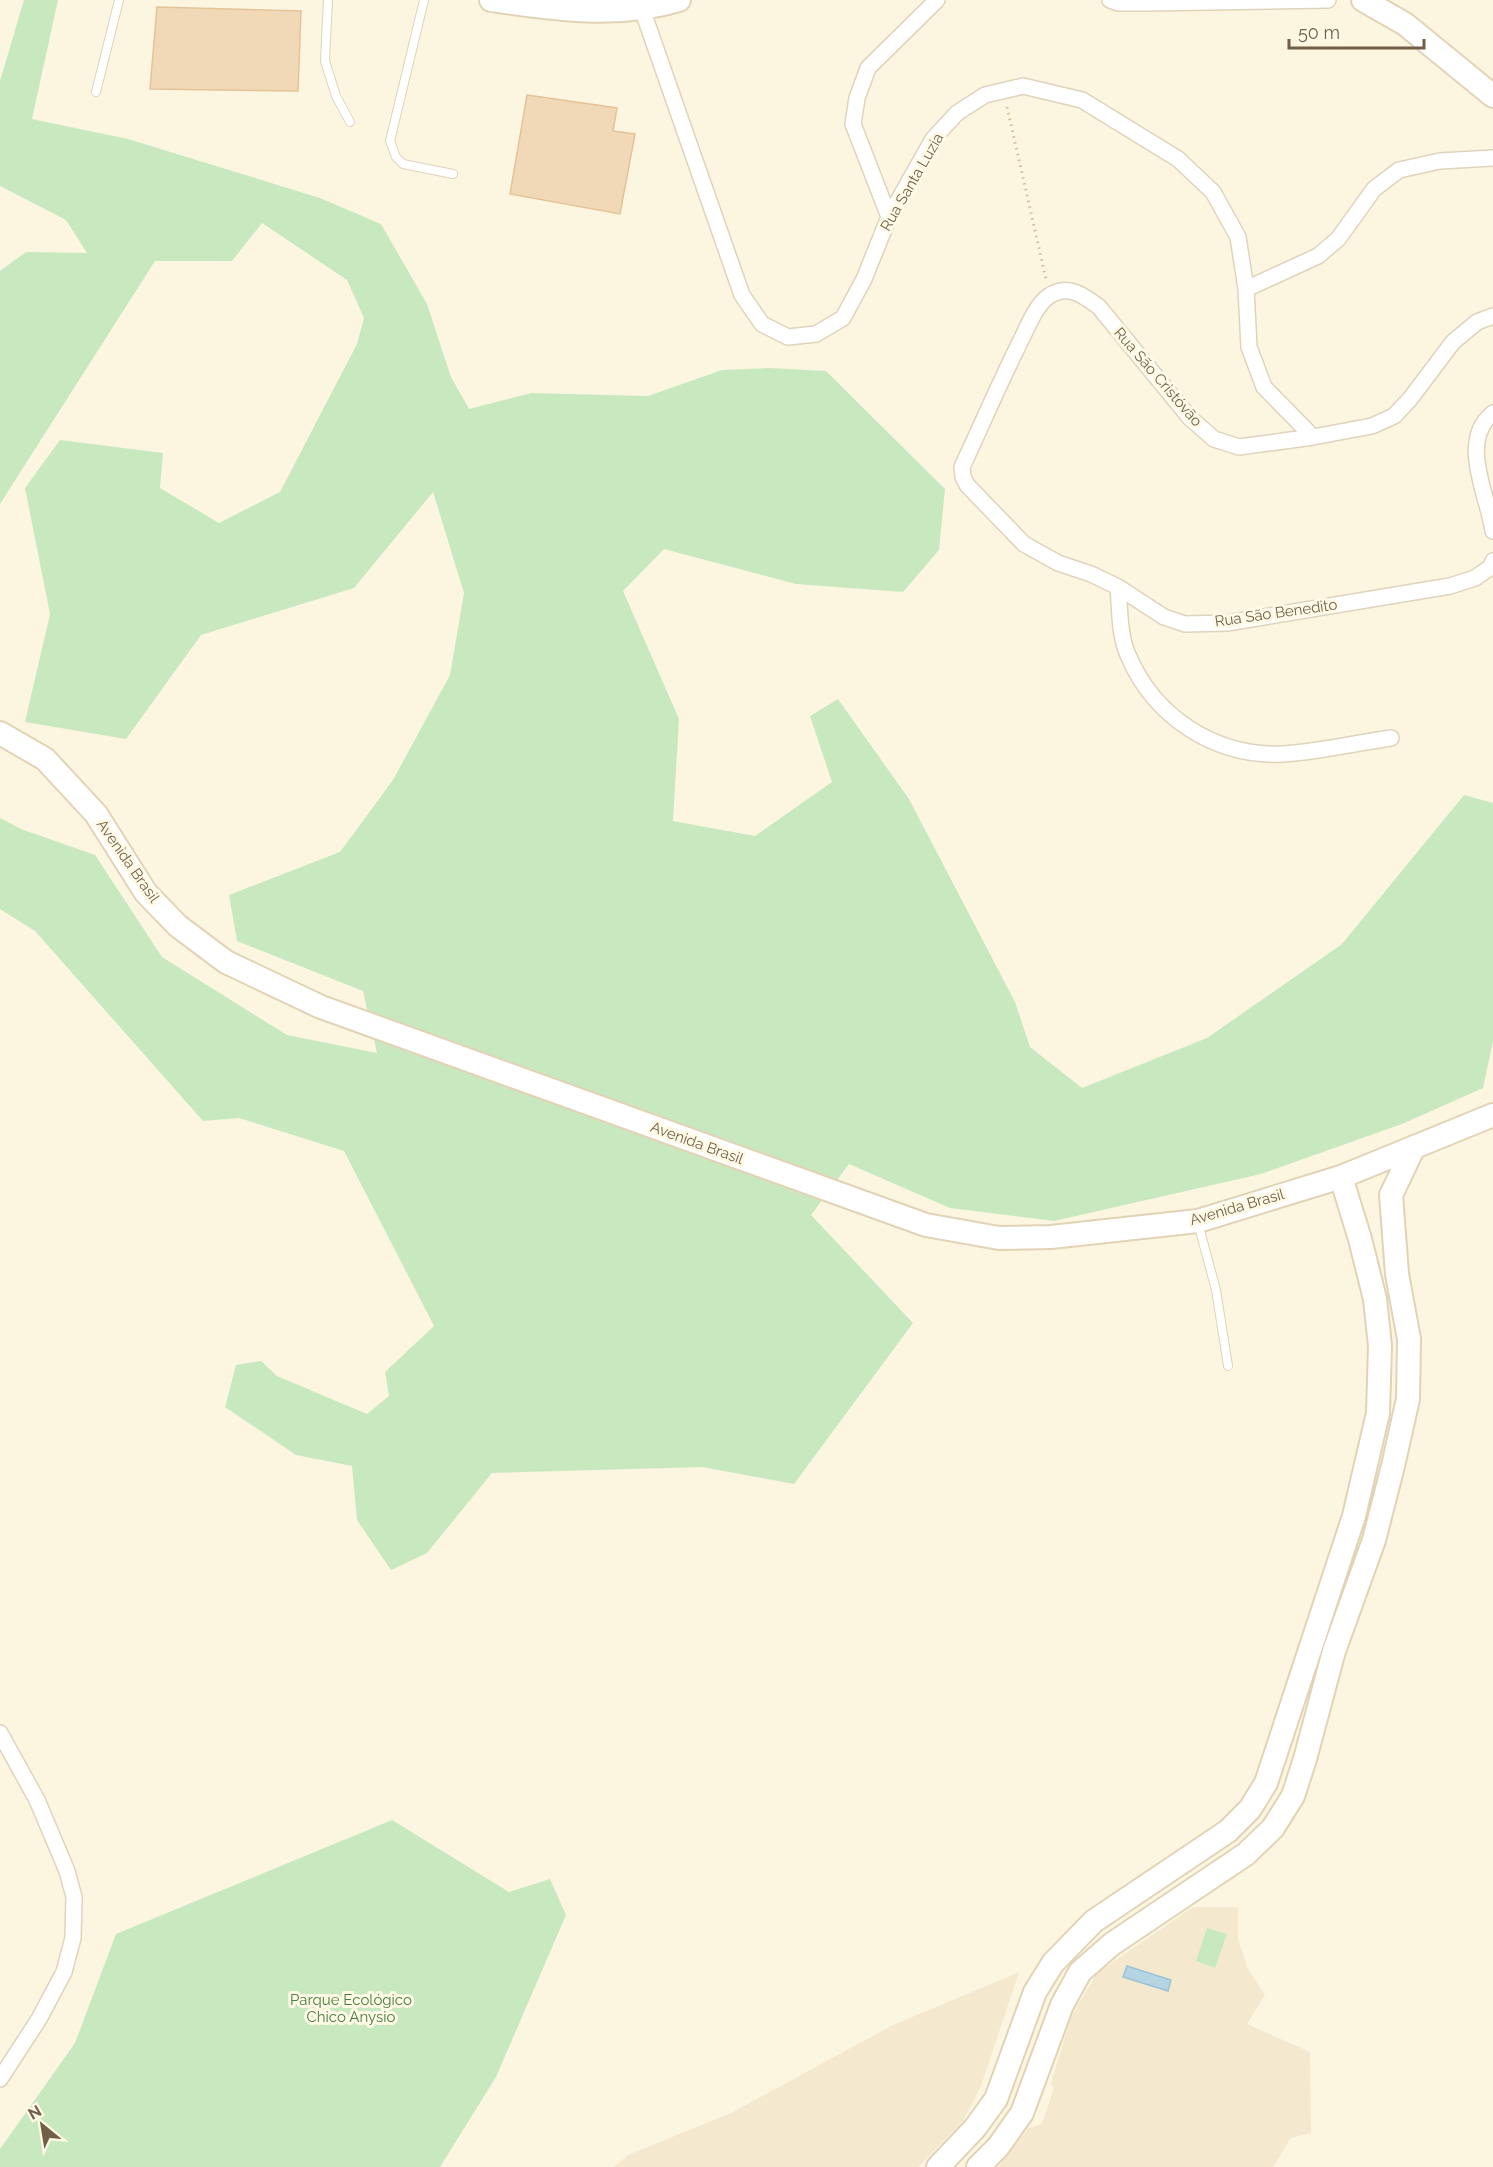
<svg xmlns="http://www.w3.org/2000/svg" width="1493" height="2167" font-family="Raleway,sans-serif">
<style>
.residential{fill:#f4e9ce}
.green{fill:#c8e9bf}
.water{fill:#b5d5e5;stroke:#9bc3d7;stroke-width:1.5}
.building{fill:#f1d9b8;stroke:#e4c398;stroke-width:1.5}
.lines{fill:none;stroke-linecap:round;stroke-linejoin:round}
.lane-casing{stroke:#e0d3bc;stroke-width:10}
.street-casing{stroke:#e0d3bc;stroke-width:18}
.secondary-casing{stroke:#e2d3b7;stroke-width:26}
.path{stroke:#d6bd9b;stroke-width:3;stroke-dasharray:1.5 4.5;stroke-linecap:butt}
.lane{stroke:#fff;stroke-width:8}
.street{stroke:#fff;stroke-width:15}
.secondary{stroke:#fff;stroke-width:22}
.labels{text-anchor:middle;stroke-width:6;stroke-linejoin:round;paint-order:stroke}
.street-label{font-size:15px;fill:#725f48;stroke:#fffae6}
.park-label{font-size:15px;fill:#497e42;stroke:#fffae6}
</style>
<rect width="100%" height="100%" fill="#fcf6e0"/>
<path class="residential" d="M1193,1907H1238V1939L1248,1969L1265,1995L1247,2024L1310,2052L1311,2133L1291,2138L1273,2167H998L1029,2128L1042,2124L1054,2088L1051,2083L1071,2017L1097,1973Z
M1019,1972L981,2086L963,2121L918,2167H614L628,2155L731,2113L891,2026Z"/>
<path class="green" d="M24,0H58L32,119L128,139L320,198L381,224L427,304L451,377L469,409L531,393L648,396L722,370L770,368L826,371L945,489L939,550L903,592L796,584L664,549L623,591L679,719L673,821L755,836L832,782L810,716L838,699L909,799L1015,1002L1030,1047L1082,1088L1207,1038L1342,944L1464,795L1493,803V1041L1483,1088L1402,1124L1261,1174L1054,1221L950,1208L849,1164L811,1215L913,1323L794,1484L702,1467L492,1473L427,1553L391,1570L357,1520L352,1466L296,1455L225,1407L236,1365L261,1361L277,1376L367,1414L389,1396L385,1372L434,1326L344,1151L239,1118L203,1121L35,931L0,909V818L21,829L95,855L162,957L287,1035L377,1053L363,991L237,941L229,895L340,852L393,780L450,675L464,593L433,492L354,588L201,635L126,739L25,722L50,614L25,488L60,440L163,453L160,488L219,523L280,492L357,344L364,318L347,280L262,223L232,261H155L0,504V271L26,252L87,253L66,220L0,186V81Z
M392,1820L509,1892L550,1879L566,1915L496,2077L440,2167H0V2149L75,2043L116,1934Z
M1207,1928L1227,1934L1215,1968L1196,1961Z"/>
<path class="water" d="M1127,1966L1171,1980L1168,1991L1123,1977Z"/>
<path class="building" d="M157,7L301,11L298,91L150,89Z
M527,95L617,108L613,131L635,134L620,214L510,194Z"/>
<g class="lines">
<defs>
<path id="lane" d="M328,0L325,61L336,96L350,122
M424,0L390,141L396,157L403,164L453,174
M96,92L119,0
M1198,1223L1216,1290L1228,1366"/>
<path id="street" d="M1110,0L1118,3H1148L1328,0
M642,9L742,295L762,324L788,337L816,334L843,318L864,279L889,217L933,139L957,113L985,95L1023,86L1082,100L1178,159L1213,192L1238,237L1246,289L1249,347L1264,387L1313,437
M889,217L853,124L857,98L868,68L937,0
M1246,289L1318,256L1338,239L1374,189L1399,170L1440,161L1493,158
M1493,316L1477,322L1453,342L1410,399L1394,416L1372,426L1313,437L1239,447L1214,439L1190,418L1099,307C1084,296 1068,283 1049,296C1036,305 1029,324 1022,338C1001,380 982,424 962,467L963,477L967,485L1024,544L1058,563L1091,574L1118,587L1164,617L1185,624L1227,623L1450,586L1475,578L1491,567L1493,561
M1493,413C1458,441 1488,495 1493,531
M1118,587C1120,609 1119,635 1128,655C1154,717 1215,757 1283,754C1319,752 1356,743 1391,738
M0,1733L37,1800L67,1871L74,1897L73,1938L64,1972L39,2019L0,2079"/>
<path id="secondary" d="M491,0C553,9 617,19 679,0
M1363,0L1405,24L1493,96
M0,733L45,759L96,814L146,893L178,926L226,962L321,1007L926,1225L999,1238L1051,1237L1198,1221L1341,1177L1493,1115
M938,2167L975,2128L996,2099L1035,1992L1053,1963L1094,1921L1228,1831L1250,1809L1266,1783L1354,1516L1378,1413L1380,1346L1375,1299L1360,1239L1341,1177
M978,2167L998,2147L1022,2113L1062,2005L1080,1972L1112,1944L1246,1854L1273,1828L1293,1796L1305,1759L1334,1651L1374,1540L1393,1466L1408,1399L1409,1339L1397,1274L1391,1195L1414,1147"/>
</defs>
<use href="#lane" class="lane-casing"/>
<use href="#street" class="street-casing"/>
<use href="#secondary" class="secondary-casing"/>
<path class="path" d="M1007,107L1046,279"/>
<use href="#lane" class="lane"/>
<use href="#street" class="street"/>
<use href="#secondary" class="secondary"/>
</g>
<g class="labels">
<g class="street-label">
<text transform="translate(912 182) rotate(-60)" y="5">Rua Santa Luzia</text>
<text transform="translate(1158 377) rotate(49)" y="5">Rua São Cristóvão</text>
<text transform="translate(1276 613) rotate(-8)" y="5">Rua São Benedito</text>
<text transform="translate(128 861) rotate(55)" y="5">Avenida Brasil</text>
<text transform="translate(697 1143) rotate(20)" y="5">Avenida Brasil</text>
<text transform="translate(1237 1207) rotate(-16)" y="5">Avenida Brasil</text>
</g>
<g class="park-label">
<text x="351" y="2005">Parque Ecológico<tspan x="351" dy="17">Chico Anysio</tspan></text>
</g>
</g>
<g transform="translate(42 2125) rotate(330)" stroke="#fffae6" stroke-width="4.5" paint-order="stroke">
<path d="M0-4.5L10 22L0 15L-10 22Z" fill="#725f48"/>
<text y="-9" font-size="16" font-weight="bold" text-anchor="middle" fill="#725f48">N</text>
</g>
<path d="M1289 39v9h135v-9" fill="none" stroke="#725f48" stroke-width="3"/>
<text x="1298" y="39" font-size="18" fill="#725f48" stroke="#fffae6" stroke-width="4.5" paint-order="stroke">50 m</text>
</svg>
